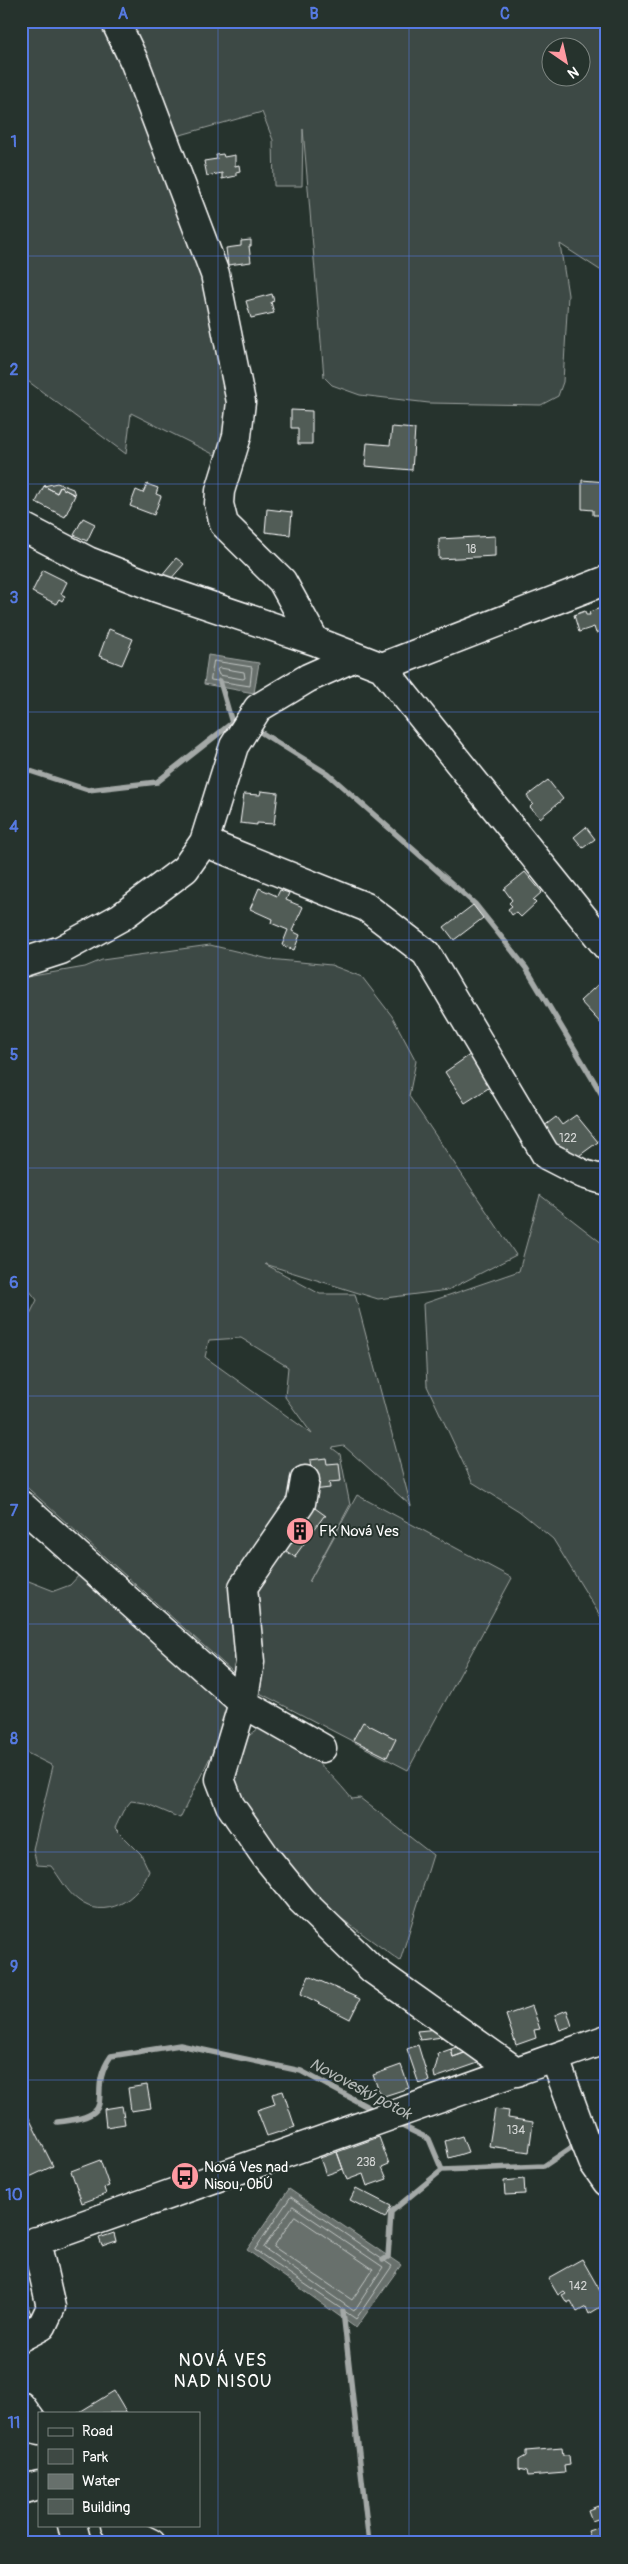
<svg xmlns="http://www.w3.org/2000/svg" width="628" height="2564" font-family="Pangolin,sans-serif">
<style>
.green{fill:#3e4944;stroke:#9ea4a2;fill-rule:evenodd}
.water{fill:#67706c;stroke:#a4a9a7}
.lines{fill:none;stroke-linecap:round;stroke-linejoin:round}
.shore{stroke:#c2c6c4;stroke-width:1}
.stream{stroke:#a4a9a7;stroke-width:5.5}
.building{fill:#515c57;stroke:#fff}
.minor-casing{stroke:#fff;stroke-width:31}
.minor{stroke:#26332d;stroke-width:28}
.grid{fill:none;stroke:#567ae2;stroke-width:1;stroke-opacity:0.55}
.labels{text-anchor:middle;stroke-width:4;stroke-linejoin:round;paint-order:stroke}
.number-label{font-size:12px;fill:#d4d6d5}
.poi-label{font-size:15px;fill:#fff;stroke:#26332d;text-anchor:start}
.water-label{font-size:16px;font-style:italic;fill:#b3b8b6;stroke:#26332d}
.quarter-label{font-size:18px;letter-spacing:1px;fill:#fff;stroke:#26332d}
.neatline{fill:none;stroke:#567ae2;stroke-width:2}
.grid-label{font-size:16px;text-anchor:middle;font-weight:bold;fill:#567ae2}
</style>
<rect width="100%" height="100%" fill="#26332d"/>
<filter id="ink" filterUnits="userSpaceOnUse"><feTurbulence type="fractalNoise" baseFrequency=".02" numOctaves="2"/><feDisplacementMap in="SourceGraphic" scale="10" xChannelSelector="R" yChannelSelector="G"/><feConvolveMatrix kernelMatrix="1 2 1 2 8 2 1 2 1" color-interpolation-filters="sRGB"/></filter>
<g filter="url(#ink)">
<path class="green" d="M21,21H607V271L600,270L560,244L568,295L563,382L558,396L541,405L429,403L360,395L332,385L324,377L303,129L302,186H274L273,140L262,112L177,136L200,273L233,405L221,458L131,413L126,454L21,376ZM550,48H580V78H550Z
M210,945L269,959L331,965L362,977L392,1016L416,1061L409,1096L516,1255L448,1290L378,1299L265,1264L320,1294H355L411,1506L344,1446L332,1448L340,1454L350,1505L309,1582L357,1495L512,1578L408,1770L252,1689L21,1482V1332L37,1300L21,1280V978L85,967L102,960ZM241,1338L288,1367L285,1397L312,1434L205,1357L209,1340Z
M540,1195L607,1247V1627L553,1539L519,1511L472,1482L427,1386L423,1304L519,1271Z
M81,1573L233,1711L180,1818L145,1803L131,1801L123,1811L115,1828L141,1854L149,1871C139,1900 104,1921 78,1900C67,1892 59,1876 51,1866L37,1865L33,1849L53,1766L21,1750V1578L54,1591L70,1585Z
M263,1725C301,1747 324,1764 352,1799L360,1798L433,1855L400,1961L302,1890L232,1788L228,1770L246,1738Z"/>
<path class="water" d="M208,655L259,663L254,693L204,684Z
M289,2189L401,2265L356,2328L247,2250Z"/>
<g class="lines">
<path class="shore" d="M214,661L252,667L250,686L211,680Z
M220,668L244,672L245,678L243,679L219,675L217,670Z
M291,2197L392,2266L356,2319L255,2250Z
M293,2206L383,2267L354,2311L264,2248Z
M295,2216L373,2269L352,2300L274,2247Z"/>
<path class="stream" d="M220,681L232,723
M254,728L328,774L475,904L526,968L607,1103
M21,768L88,790L157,782L232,723L238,725
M57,2122C126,2115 83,2096 111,2056L180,2045L301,2071L377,2112
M396,2123L429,2139L442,2170L544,2166L578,2143
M589,2135L607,2124
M383,2260L388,2257L391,2212L442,2170
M343,2311L369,2543"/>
</g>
<path class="building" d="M223,154L224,157L235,155V166L239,165L240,171L236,172V176L222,179V173L207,176L204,161L217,159L216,155Z
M251,240V246H249L251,262L228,265L226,248L241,246V241Z
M272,294L274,301L271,302L274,313L251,318L246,301Z
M291,410L312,411V444H298V428H291Z
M392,427L415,429L412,470L365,466L367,443L390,445Z
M582,480L606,482L607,515H593V510L582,509Z
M57,483L73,489L75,495L60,487L57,493L44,486Z
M147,484L158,488L156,494L161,496L154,515L130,506L136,490L143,493Z
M44,486L57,493L60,487L75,495L65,517L36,502Z
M267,509L292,512L290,535L265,532Z
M83,518L95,524L87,541L74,535Z
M495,536V556L439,559V539Z
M176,558L184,564L170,580L161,576Z
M43,570L67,582L61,594L65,596L62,601L59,599L56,604L32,592Z
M607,606V629L596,633L594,627L579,632L574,615L585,611L586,615H590L589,612Z
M109,629L133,639L122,665L99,656Z
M548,780L563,799L540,818L530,807L533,804L527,796Z
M261,791L278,793L274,824L257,823V825L240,823L244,794L260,795Z
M586,827L595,839L583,848L574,837Z
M525,872L542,892L533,900L536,903L521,917L516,912L512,915L508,909L512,906L509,903L512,900L504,889Z
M259,888L277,896L280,890L289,893L286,900L303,907L292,931L300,935L294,950L282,945L288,930L271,923L272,919L250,909Z
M473,905L483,918L454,940L444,927Z
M605,978L607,980V1030L580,1001Z
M474,1052L488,1072L482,1075L490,1087L465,1103L445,1072Z
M576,1115L598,1142L576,1158L567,1147L558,1153L539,1130L556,1117L562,1125Z
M326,1458L327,1464L339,1463L341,1481L329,1482L330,1488L313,1490L310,1460Z
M308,1503L326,1516H324L295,1556L296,1558L278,1545Z
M363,1722L396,1739L387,1757L353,1740Z
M309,1976L360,1999L350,2019L301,1994Z
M532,2006L540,2029L534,2030L536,2038L516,2045L506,2015Z
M567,2010L572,2026L560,2030L555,2015Z
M438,2029L450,2036L420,2040L417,2031Z
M467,2043L470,2051L453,2057L451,2049Z
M418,2045L429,2081L419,2084L407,2049Z
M451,2049L453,2057L470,2051L481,2062L435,2078L434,2073L438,2058L437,2054Z
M401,2065L409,2088L381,2097L373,2075Z
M147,2085L151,2108L131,2111L128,2088Z
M283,2091L295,2127L267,2136L257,2110L275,2104L272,2094Z
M21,2102L53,2166L21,2181Z
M122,2106L125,2124L106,2127L104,2109Z
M495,2109L509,2111L508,2118L533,2122L529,2152L489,2146Z
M462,2136L468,2152L449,2158L445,2141Z
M379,2137L389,2164L382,2167L387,2179L367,2186L363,2174L347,2180L337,2152Z
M337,2152L343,2169L326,2175L320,2158Z
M100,2160L109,2186L104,2188L106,2194L82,2203L71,2171Z
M524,2179L525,2194L505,2195L504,2181Z
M356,2188L391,2206L385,2218L350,2200Z
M114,2233L116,2241L102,2246L99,2238Z
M582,2259L607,2303L589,2314L586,2307L577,2312L571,2301L567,2303L562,2295L566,2293L564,2291L558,2295L548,2278Z
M21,2288L31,2314L21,2318Z
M114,2391L127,2413H78Z
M562,2448L563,2455H569L570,2465L564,2466L565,2473L528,2476L527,2471L519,2469V2460L526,2456V2451Z
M598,2506L603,2517L592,2521L588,2510Z
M600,2527L603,2538L592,2542L588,2531Z"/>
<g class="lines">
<defs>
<path id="minor" d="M115,21L135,63L215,274L241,402L237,436L220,491L219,504L224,524L282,581L315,641L382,667L607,947
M21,526L88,561L157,588L315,641
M382,667L607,580
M204,842L366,907L426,953L546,1155L583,1174L607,1181
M21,963L61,950L121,917L185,869L204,842L234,746L258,708L308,678L355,657
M305,1480L301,1503L243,1587L250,1662L243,1703L322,1748
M21,1505L243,1703L220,1779L230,1805L266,1857L301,1900L372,1969L517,2072
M555,2059L586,2144L607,2155
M586,2144L593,2162L607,2182
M21,2247L607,2039
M21,2337L42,2326L51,2307L36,2241
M21,2406L39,2431
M21,2490L39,2485
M72,2525L77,2543
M115,2525L151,2543"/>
</defs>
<use href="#minor" class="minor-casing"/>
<use href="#minor" class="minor"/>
</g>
</g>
<path class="grid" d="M218,21V2543M409,21V2543M21,256H607M21,484H607M21,712H607M21,940H607M21,1168H607M21,1396H607M21,1624H607M21,1852H607M21,2080H607M21,2308H607"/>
<defs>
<symbol id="building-disc" viewBox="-11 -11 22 22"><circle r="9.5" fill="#ff9aa2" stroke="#26332d"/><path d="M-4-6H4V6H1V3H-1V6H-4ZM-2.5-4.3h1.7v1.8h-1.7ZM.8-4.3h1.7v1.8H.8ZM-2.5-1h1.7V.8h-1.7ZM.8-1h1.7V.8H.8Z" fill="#111"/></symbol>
<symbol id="bus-disc" viewBox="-11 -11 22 22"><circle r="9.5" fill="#ff9aa2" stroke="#26332d"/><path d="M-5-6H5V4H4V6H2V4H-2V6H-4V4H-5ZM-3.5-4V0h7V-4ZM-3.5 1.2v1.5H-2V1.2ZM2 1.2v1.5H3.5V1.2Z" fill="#111"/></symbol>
</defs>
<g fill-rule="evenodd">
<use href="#building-disc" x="284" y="1515" width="32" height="32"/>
<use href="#bus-disc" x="169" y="2160" width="32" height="32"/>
</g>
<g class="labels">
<g class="number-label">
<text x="471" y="553">18</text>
<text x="568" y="1142">122</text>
<text x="516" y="2134">134</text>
<text x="366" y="2166">238</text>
<text x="578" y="2290">142</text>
</g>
<g class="poi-label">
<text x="319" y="1536">FK Nová Ves</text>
<text x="204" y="2172">Nová Ves nad<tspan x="204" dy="17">Nisou, ObÚ</tspan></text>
</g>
<g class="water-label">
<text transform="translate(361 2088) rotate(28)" y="6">Novoveský potok</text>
</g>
<g class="quarter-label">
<text x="223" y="2366">NOVÁ VES<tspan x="223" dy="21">NAD NISOU</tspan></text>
</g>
</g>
<rect width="628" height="2564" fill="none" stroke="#26332d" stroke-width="55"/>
<rect x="38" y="2412" width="162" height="115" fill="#26332d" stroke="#7d8581"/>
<rect x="48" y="2428" width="25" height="8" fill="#26332d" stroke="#7d8581"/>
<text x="82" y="2436" font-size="15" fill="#ffffff">Road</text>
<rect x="48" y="2449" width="25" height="15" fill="#3e4944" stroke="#7d8581"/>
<text x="82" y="2462" font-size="15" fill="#ffffff">Park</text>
<rect x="48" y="2474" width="25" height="15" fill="#67706c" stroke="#7d8581"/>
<text x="82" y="2486" font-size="15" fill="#ffffff">Water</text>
<rect x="48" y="2499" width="25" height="15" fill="#515c57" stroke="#7d8581"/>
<text x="82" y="2512" font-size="15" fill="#ffffff">Building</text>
<g transform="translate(566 62) rotate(146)"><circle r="24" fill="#26332d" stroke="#7d8581"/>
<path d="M0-4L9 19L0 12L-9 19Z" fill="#ff9aa2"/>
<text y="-8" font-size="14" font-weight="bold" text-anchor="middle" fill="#ffffff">N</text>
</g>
<rect x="28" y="28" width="572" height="2508" class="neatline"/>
<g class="grid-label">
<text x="123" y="19">A</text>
<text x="314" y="19">B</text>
<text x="505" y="19">C</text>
<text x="14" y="147">1</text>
<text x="14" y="375">2</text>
<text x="14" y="603">3</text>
<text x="14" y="832">4</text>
<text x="14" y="1060">5</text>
<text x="14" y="1288">6</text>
<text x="14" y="1516">7</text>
<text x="14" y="1744">8</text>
<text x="14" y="1972">9</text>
<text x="14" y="2200">10</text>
<text x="14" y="2428">11</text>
</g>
</svg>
